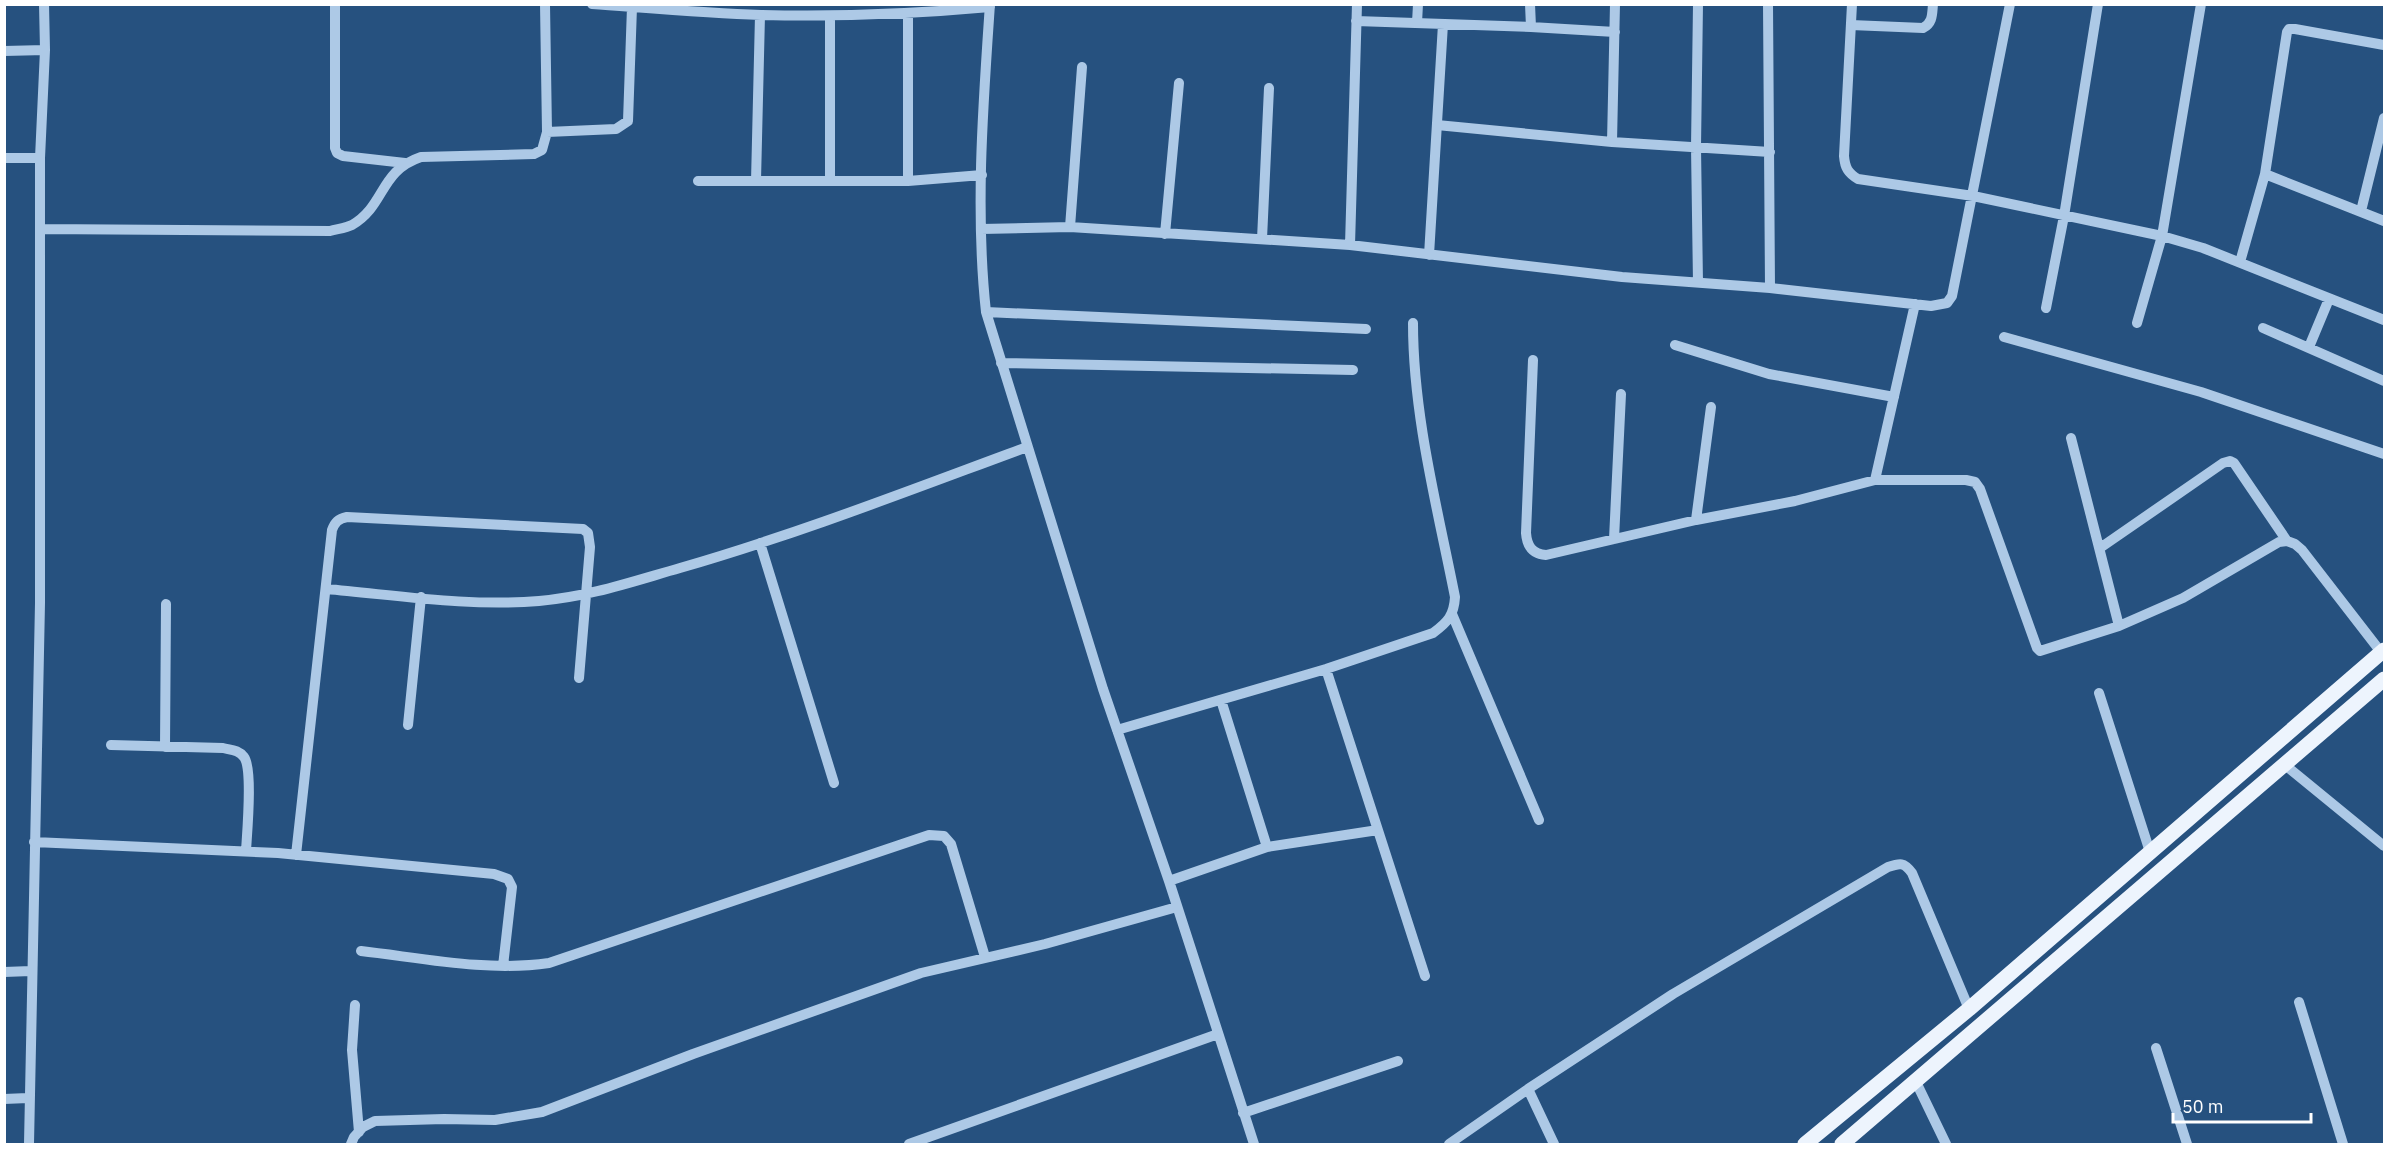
<svg xmlns="http://www.w3.org/2000/svg" width="2389" height="1149" font-family="'IBM Plex Sans',sans-serif">
<style>
.lines{fill:none;stroke-linecap:round;stroke-linejoin:round}
.minor{stroke:#adc9e6;stroke-width:10}
.major{stroke:#edf4fd;stroke-width:15}
</style>
<rect width="100%" height="100%" fill="#26517f"/>
<g class="lines">
<path class="minor" d="M335,4V148L337,153L343,156L405,163
M592,4C648,8 705,13 761,15C838,17 913,14 990,7
M990,4C983,106 975,211 986,312L1103,689L1169,881L1254,1144
M1530,4L1531,27
M1768,4L1770,288
M1852,4L1844,156C1845,168 1848,173 1858,179L1973,196L2162,236L2203,248L2384,320
M908,14V181
M1356,21L1531,27L1615,32
M1417,23L1418,4
M1851,25L1923,28C1933,23 1932,14 1933,4
M4,51L45,50
M1437,125L1612,142L1770,152
M547,132L616,129L628,121L632,7
M1612,142L1615,4
M4,158H40
M2265,174L2384,221
M698,181H908L982,175
M756,181L760,15
M830,181V16
M2361,211L2384,118
M1070,227L1082,67
M40,229L330,231C337,229 346,228 352,225C386,205 379,171 421,157L534,154L542,150L547,132L545,4
M981,229L1070,227L1350,245L1622,277L1770,288L1931,306L1947,303L1952,296L2010,4
M1165,234L1179,83
M1262,239L1269,88
M1350,245L1357,4
M1429,255L1443,24
M2240,262L2265,174L2287,32L2289,29H2295L2384,45
M1698,283L1696,147L1698,4
M2046,308L2064,216L2098,4
M986,312L1366,329
M2137,323L2162,236L2201,4
M2263,328L2384,381
M2004,337L2201,392L2384,454
M1675,345L1769,374L1894,397
M2309,347L2329,299
M1533,360L1526,533C1527,546 1532,554 1546,555L1696,520L1795,501L1875,480H1966L1975,482L1980,489L2037,648L2040,651L2119,626L2183,598L2279,542L2287,541L2295,544L2302,550L2384,656
M1001,363L1353,370
M2071,438L2119,626
M1875,480L1915,304
M1696,520L1711,407
M1614,539L1621,394
M760,543L834,783
M2100,548L2223,463L2230,461L2234,463L2287,541
M326,589C396,595 469,607 539,601C588,597 634,581 680,568C798,534 913,489 1027,447
M1452,614L1539,820
M1326,669L1425,976
M2099,693L2150,852
M1221,700L1267,847
M408,725L421,597
M1117,730L1326,669L1433,633C1448,622 1454,615 1455,597C1437,506 1413,415 1413,323
M111,745L223,748C231,750 239,750 244,757C253,769 247,833 246,851
M165,747L166,604
M2285,765L2384,846
M34,842L278,853L494,874L508,879L512,887L503,966
M296,855L332,530C335,522 338,519 347,517L583,529L588,533L590,547L579,678
M1169,881L1267,847L1378,830
M361,951C422,958 487,972 549,963L929,835L944,836L951,844L985,957
M4,972L31,971
M2299,1002L2343,1144
M355,1005L352,1050L359,1132
M2156,1048L2187,1144
M1916,1082L1946,1144
M1528,1089L1554,1144
M4,1099L28,1098
M1243,1113L1398,1061
M29,1144L40,603V158L45,50L44,4
M351,1144L354,1137L363,1127L375,1121L444,1119L495,1120L542,1112L693,1054L921,973L1045,944L1177,907
M909,1144L1218,1034
M1449,1144L1528,1089L1673,994L1888,867C1900,863 1904,862 1912,873L1969,1009"/>
<path class="major" d="M1805,1144L1969,1009L2384,650
M1842,1144L2384,679"/>
</g>
<rect width="2389" height="1149" fill="none" stroke="#ffffff" stroke-width="12"/>
<path d="M2173 1113v9h138v-9" fill="none" stroke="#ffffff" stroke-width="3"/>
<text x="2182" y="1113" font-size="18" fill="#ffffff" stroke="#26517f" stroke-width="4.5" paint-order="stroke">50 m</text>
</svg>
